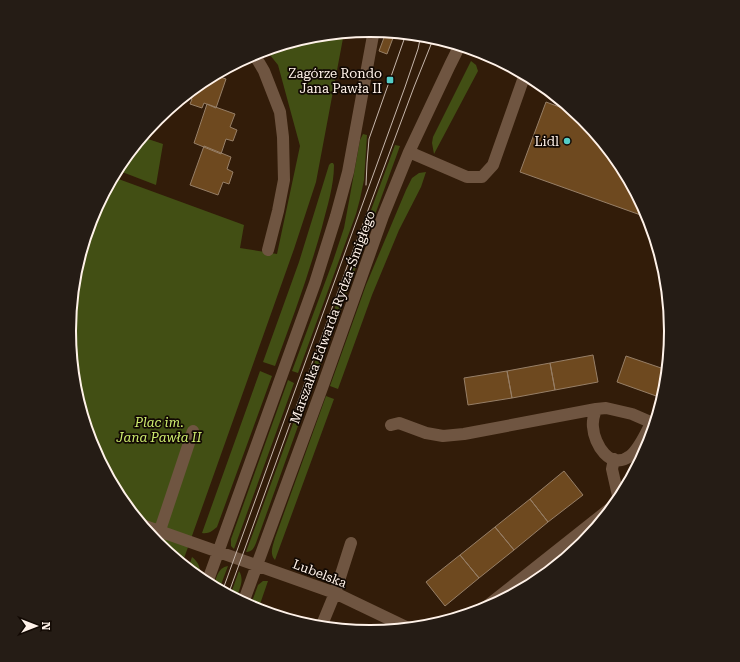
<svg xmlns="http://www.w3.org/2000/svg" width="740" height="662" font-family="'Roboto Serif',serif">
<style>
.green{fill:#424f14}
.building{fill:#6e491f;stroke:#977f67}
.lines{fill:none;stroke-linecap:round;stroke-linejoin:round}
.minor{stroke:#6f5541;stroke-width:12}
.tram{stroke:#c7b7ac;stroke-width:1}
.poi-dot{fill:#54cdc7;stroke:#120903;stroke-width:1.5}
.labels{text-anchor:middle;stroke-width:3.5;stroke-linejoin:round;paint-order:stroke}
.poi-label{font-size:13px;fill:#fff2e9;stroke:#120903;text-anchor:end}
.street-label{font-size:13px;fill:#fff2e9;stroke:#120903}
.park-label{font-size:13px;font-style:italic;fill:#ceed6f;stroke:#120903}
.rim{fill:none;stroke:#fff2e9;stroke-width:2}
</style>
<rect width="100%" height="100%" fill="#321c09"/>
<path class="green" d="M344,33L316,182L294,249L182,564L157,544L120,498L92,446L75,389L69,331L75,272L92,216L113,177L244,225L240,248L277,254L300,146L278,65L266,50L312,36Z
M471,61L476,65L478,71L434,154L432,143L433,137Z
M363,134L367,135L364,180L360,199L356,214L298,373L292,371L333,261L344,228L349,201L360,140Z
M142,137L163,144L156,185L117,170L120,164Z
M395,145L400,146L315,380L309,378Z
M331,163H333L334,165C334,186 327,207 322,227C309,274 292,320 275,366L263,362L299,262L329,165Z
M426,172L421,187L399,230L372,295L338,389L330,386L366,285L406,190L412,178L419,173Z
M260,371L272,376L217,527C212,531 209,534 202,533Z
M288,380L294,383L234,549L231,546V539Z
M306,388L311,390L256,543C254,548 252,552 246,552Z
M326,396L334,399L275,560C269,553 273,546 275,538Z
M192,557C199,562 202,571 199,578L188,569Z
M228,566L219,590L213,587C217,578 217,568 228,566Z
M239,571C245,580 239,590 236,599L230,596Z
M263,581H268L258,610L250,607L258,585Z"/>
<path class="building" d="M385,35L393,38L387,54L379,51Z
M214,75L226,79L216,108L204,103L202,108L190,104L192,99L184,96L203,81Z
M546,102L576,113L583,118L620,164L649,218L520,172Z
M207,104L235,114L230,127L237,130L233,141L226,139L221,154L194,143Z
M204,146L231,157L227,169L233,172L229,184L223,182L218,195L190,185Z
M593,355L598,382L555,390L550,363Z
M626,356L667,370V375L659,397L617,382Z
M550,363L555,390L512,398L507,371Z
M507,371L512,398L468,405L464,378Z
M667,375L665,390L663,398L659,397Z
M564,471L583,495L548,522L530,499Z
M530,499L548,522L514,550L495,527Z
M495,527L514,550L479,578L460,555Z
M460,555L479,578L445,606L426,582Z"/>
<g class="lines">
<path class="minor" d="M254,54L264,71L280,112L283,137L284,180L278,211L268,250
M409,152L467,177H482L493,165L524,77L542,84
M651,423C646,433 639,449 630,456C610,471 594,444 593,427C592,420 594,415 596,409L606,408L632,414L655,424
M391,425L399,423L426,433L443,436L464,434L596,409
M614,459L612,469L619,500
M142,525L335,593L408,628
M156,542L193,431
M207,583L315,283L336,216L348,172L374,30
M243,603L322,388L383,216L409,152L450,65L460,45
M482,610L617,503
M321,627L335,593L351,543"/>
<path class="tram" d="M366,185L367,163L369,139L406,34
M222,592L405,87L418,49L421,35
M228,595L348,264L414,87L434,37"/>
</g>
<g class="poi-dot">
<rect x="386" y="76" width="8" height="8" rx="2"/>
<circle cx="567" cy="141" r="4"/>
</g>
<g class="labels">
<g class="poi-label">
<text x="382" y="78">Zagórze Rondo<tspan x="382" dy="15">Jana Pawła II</tspan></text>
<text x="559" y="146">Lidl</text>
</g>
<g class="street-label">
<text transform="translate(332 317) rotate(-70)" y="5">Marszałka Edwarda Rydza-Śmigłego</text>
<text transform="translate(320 573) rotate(21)" y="5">Lubelska</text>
</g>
<g class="park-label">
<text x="159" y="427">Plac im.<tspan x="159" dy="15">Jana Pawła II</tspan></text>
</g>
</g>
<path d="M0 0H740V662H0ZM76 331a294 294 0 1 1 588 0a294 294 0 1 1-588 0Z" fill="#251c15" fill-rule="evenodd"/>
<path class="rim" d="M76 331a294 294 0 1 1 588 0a294 294 0 1 1-588 0Z"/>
<g transform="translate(36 626) rotate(90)" stroke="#120903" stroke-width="3" paint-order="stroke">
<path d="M0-3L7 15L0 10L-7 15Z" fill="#fff2e9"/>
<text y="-6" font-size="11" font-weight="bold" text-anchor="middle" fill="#fff2e9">N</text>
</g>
</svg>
